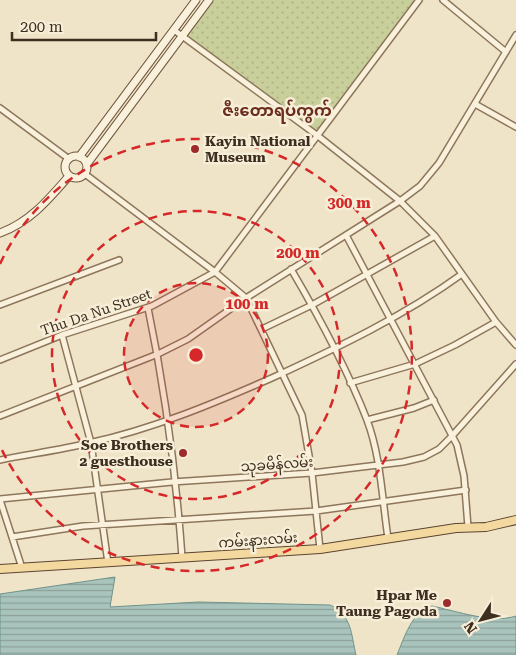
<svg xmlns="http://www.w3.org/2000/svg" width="516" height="655" font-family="'Roboto Serif','Noto Sans Myanmar',serif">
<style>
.park{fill:url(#park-dots)}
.water{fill:url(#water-rules);stroke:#6f938a}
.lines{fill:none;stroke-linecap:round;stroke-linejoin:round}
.street-casing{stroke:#8d765c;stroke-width:8}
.secondary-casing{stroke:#6f573f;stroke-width:9}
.primary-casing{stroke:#5b4430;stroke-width:10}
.street{stroke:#faf1dc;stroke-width:5}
.secondary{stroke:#faf1dc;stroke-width:7}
.primary{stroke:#f3d9a0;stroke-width:8}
.ring{fill:none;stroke:#d62828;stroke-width:2.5;stroke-dasharray:9 6}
.poi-dot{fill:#9e2a2b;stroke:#f7eed8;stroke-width:2}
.labels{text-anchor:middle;stroke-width:5;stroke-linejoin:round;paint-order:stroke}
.poi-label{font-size:14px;font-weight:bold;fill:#3d2e20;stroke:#f7eed8;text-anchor:end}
.street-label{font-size:14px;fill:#3d2e20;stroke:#f7eed8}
.quarter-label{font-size:16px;font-weight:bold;fill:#6b2e1e;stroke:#f7eed8}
.centre{fill:#d62828;stroke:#f7eed8;stroke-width:2.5}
.ring-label{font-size:15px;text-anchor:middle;font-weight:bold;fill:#d62828;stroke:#f7eed8;stroke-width:5;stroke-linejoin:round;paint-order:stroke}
</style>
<defs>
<pattern id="park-dots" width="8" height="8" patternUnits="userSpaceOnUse" patternTransform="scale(1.25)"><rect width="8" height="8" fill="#c9cf9b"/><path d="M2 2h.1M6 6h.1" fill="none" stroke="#aeb285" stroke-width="1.8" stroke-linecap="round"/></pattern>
<pattern id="water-rules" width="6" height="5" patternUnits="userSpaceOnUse" patternTransform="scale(1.25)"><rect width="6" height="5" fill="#a9c4bc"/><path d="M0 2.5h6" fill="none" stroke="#8ba098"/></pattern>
</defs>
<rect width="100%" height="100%" fill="#f0e4c8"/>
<path class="park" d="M209,0H420L318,136L182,36Z"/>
<path class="water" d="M115,577L110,607L198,602L330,605C352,615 351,634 356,655H0V594Z
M432,606C457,611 492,624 516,616V655H397C404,638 412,611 432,606Z"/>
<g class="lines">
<defs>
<path id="street" d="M443,0L506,52
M174,30L318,136L400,201L435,236L496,322L516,345
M475,104L516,127
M0,108L69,159
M85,174L215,272L246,298L302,415L312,473L320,549
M346,235L457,445L464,476L468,527
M291,269C318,315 348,371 367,420C381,457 382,499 388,538
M0,305L119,260
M148,308C165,390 176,473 182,557
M262,329L312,305L435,236
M62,335L91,443L108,563
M0,360L62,335L152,306L215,272L419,0
M350,383L415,364L455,345L496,322
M0,416L158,354L188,339L246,298L400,201L420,186L439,163L516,35
M367,420L414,408L434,400
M0,460C30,454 60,450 89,443C153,429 215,403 274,377C339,347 404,316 462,274
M0,499L172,482L312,473L403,462L424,457L439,449L452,436L516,364
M0,500L22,568
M12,537L83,526L316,511L466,490"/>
<path id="secondary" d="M65 167a11 11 0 1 1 22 0a11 11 0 1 1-22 0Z
M79,157L196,0
M87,164L209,0
M0,233C30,222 49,199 69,176"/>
<path id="primary" d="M0,569L320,549L456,528L486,527L516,520"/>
</defs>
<use href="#street" class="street-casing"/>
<use href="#secondary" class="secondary-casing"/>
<use href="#primary" class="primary-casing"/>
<use href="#street" class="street"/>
<use href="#secondary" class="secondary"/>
<use href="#primary" class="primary"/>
</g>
<circle cx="196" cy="355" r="72" fill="#d62828" fill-opacity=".12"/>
<g class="ring">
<circle cx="196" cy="355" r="72"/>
<circle cx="196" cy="355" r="144"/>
<path d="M0 264A216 216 0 1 1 0 446"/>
</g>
<g class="poi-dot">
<circle cx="195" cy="149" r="5"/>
<circle cx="183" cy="453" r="5"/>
<circle cx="447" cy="603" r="5"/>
</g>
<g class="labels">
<g class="poi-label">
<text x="205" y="146" text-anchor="start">Kayin National<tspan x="205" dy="16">Museum</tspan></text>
<text x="173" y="450">Soe Brothers<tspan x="173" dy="16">2 guesthouse</tspan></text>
<text x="437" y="600">Hpar Me<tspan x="437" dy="16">Taung Pagoda</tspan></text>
</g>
<g class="street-label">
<text transform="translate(96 312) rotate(-19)" y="5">Thu Da Nu Street</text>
<text transform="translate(277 464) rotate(-4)" y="5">သုခမိန်လမ်း</text>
<text transform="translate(258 540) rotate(-4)" y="5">ကမ်းနားလမ်း</text>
</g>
<g class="quarter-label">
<text x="277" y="116">ဇီးတောရပ်ကွက်</text>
</g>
</g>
<circle cx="196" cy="355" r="8" class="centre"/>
<g class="ring-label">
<text x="349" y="208">300 m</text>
<text x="298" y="258">200 m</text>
<text x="247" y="309">100 m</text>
</g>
<g transform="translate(481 620) rotate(234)" stroke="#f7eed8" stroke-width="4" paint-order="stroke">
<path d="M0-4L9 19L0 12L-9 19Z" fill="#3d2e20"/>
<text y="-8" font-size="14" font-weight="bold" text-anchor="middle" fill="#3d2e20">N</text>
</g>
<path d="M12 32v8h144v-8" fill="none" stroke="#3d2e20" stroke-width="2.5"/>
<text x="20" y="32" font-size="15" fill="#3d2e20" stroke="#f7eed8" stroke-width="4" paint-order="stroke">200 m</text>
</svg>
